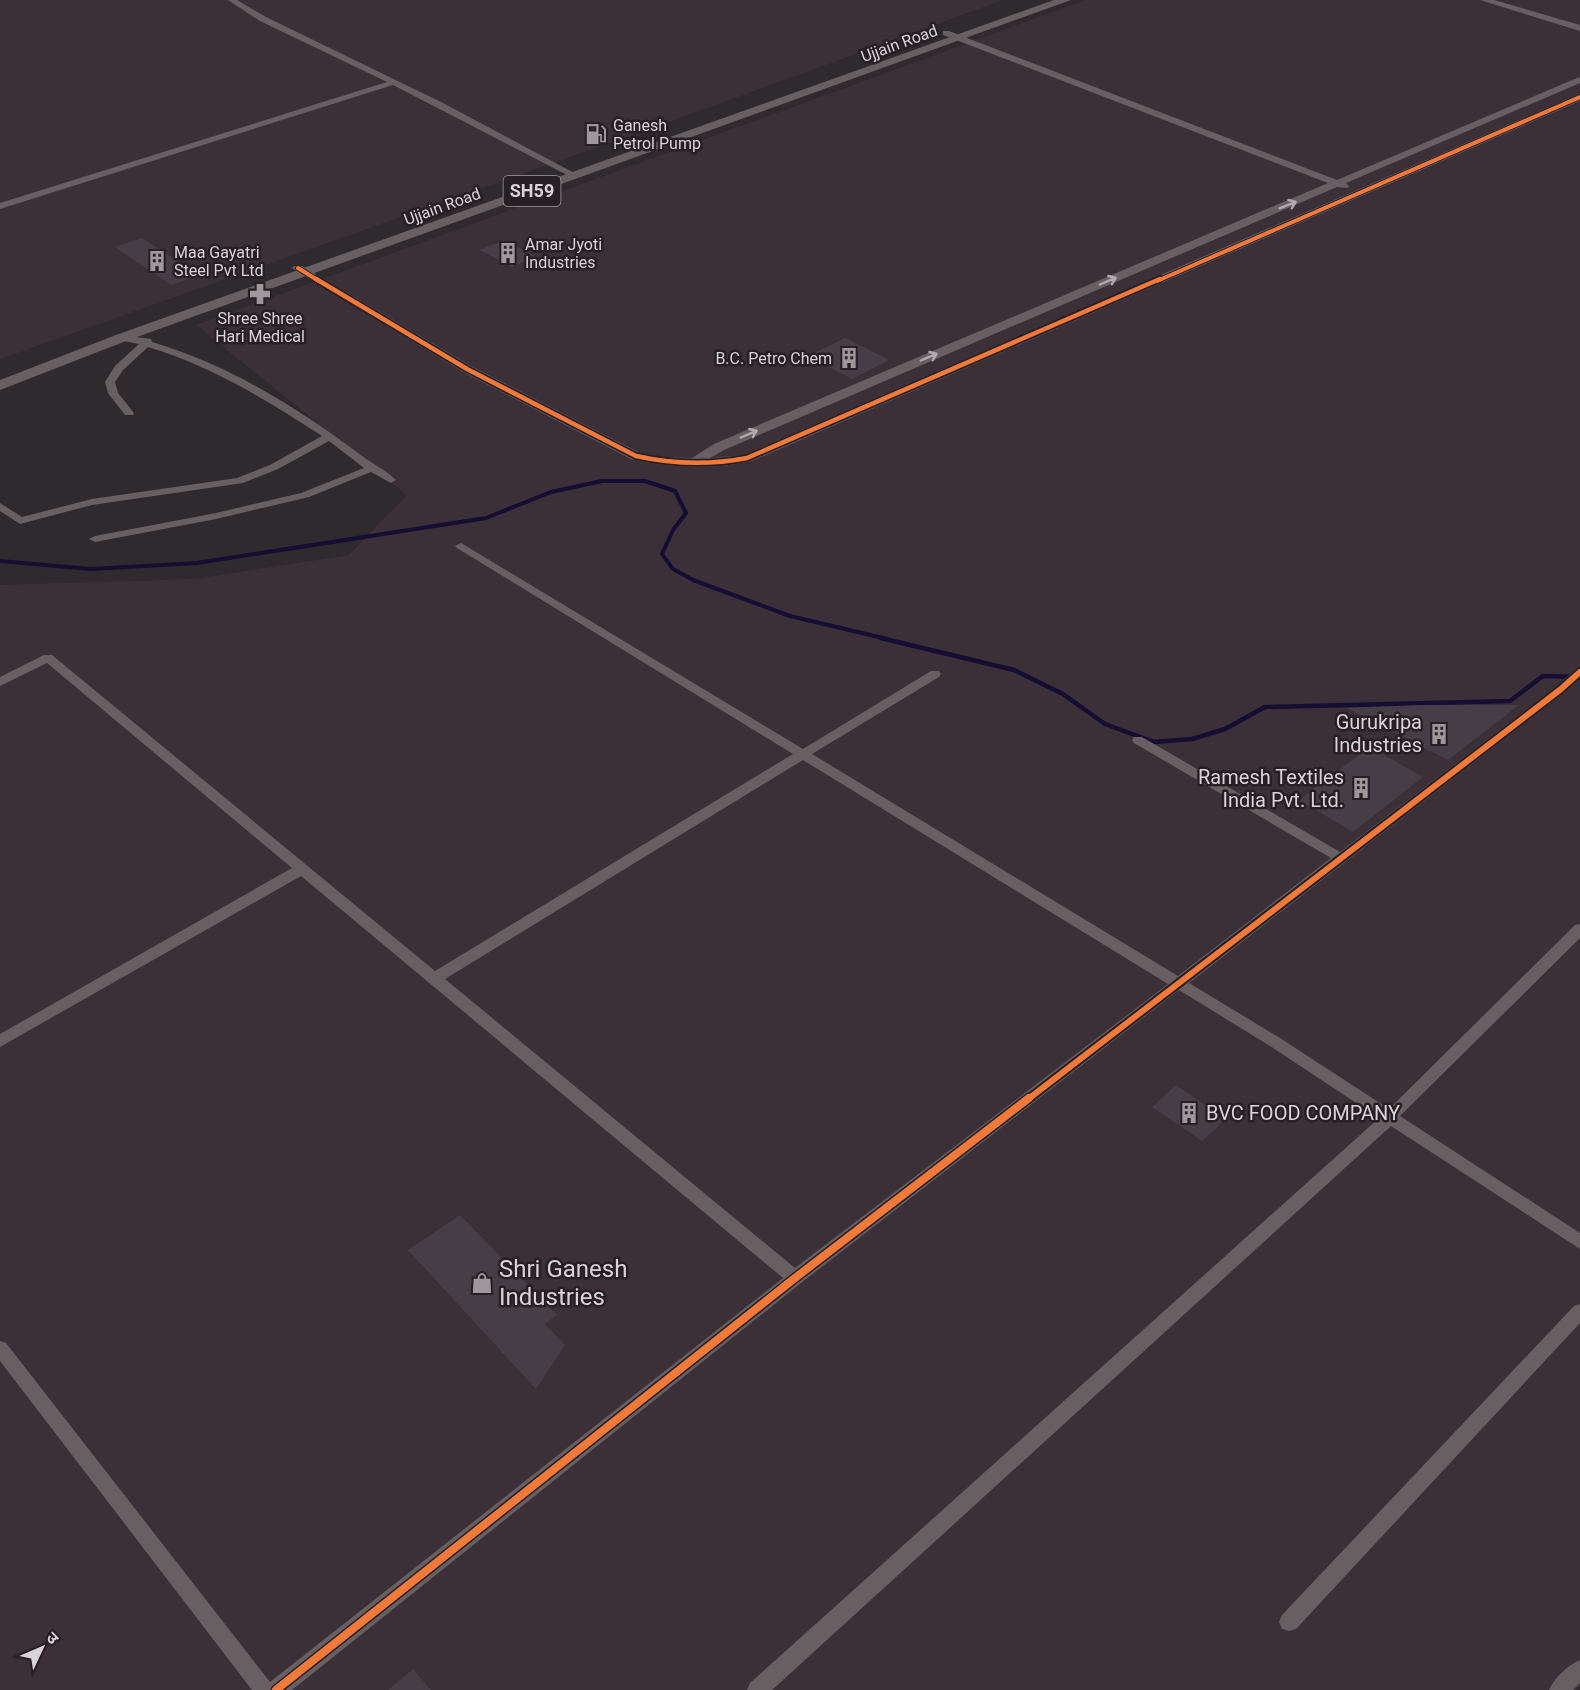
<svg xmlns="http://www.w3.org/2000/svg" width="1580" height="1690" font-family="Roboto,'Noto Sans Devanagari',sans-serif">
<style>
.built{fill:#3b3038}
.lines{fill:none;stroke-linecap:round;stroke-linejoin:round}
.stream-far1{stroke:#150d33;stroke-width:4}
.stream{stroke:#150d33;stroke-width:4.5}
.building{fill:#453e47}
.minor{fill:#685f62;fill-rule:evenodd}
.tertiary{fill:#685f62;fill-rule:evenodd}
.primary{fill:#695f63;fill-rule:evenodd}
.cycleway-far3-casing{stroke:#261f24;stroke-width:6}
.cycleway-far2-casing{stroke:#261f24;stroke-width:8}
.cycleway-far1-casing{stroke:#261f24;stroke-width:10}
.cycleway-casing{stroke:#261f24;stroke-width:11}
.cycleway-far3{stroke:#f17a3a;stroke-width:4}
.cycleway-far2{stroke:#f17a3a;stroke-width:4.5}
.cycleway-far1{stroke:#f17a3a;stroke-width:6}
.cycleway{stroke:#f17a3a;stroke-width:8}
.oneway{stroke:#b1abaf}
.labels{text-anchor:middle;stroke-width:5;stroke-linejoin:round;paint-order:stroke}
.far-street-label{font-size:16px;fill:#d9d4d8;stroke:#261f24}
.far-poi-label{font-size:16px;fill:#d9d4d8;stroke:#261f24;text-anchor:start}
.shield{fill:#261f24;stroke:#a39ea2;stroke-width:1.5}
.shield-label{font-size:18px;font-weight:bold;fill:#d9d4d8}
.poi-label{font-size:20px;fill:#d9d4d8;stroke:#261f24;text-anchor:end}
.near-poi-label{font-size:24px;fill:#d9d4d8;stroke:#261f24;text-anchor:start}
</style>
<rect width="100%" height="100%" fill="#2f2a2d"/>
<path class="built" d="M0,0H1003L666,123L0,359Z
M1086,0H1580V1686L1576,1690H0V585L194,579L349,555L407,495L196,325Z"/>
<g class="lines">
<path class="stream-far1" d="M0,561L91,569L197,563L486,518L551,492L602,481H645L675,491L686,513L673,530L662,554L673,569L693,580L790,616L887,639"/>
<path class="stream" d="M881,638L1014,670L1063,694L1105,724L1154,742L1192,739L1225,729L1265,707L1510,701L1543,676L1580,677"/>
</g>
<path class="building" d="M142,238L199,275L171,285L115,247Z
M504,240L537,257L512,267L479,250Z
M845,338L889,360L852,379L808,356Z
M1420,705H1519L1448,760L1347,708Z
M1370,747L1423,777L1353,832L1299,800Z
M1176,1085L1226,1119L1202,1141L1152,1107Z
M460,1215L557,1315L545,1324L565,1345L536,1389L408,1250Z
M413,1669L431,1690H388Z"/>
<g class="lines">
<path class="minor" d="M228,0H237L266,17L443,103L578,175L571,177L393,85L0,209V203L387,82L260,21Z
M121,335L151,339L152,342C230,365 298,408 362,456C373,464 387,471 396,480L391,483L371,472L309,497L216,519L95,542L89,539L95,536L216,513L301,493L364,468L329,441L278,469L243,483L92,505L20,524L0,511V503L22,517L92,499L237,478L270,465L322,436C267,400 211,366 148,347L123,370L115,382L118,393L134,413L133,415H125L108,393L105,382L115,366L139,344L118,340L116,338Z
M461,543L803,749L931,671H939L941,674L939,677L812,754L1178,976L1331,858L1134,743L1132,740L1134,737H1142L1340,852L1557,686L1576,669L1580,668V679L1565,692L1189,983L1280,1038L1389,1109L1575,925L1580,924V938L1400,1116L1580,1233V1249L1391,1126L772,1690H747L750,1683L1379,1118L1270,1046L1179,990L801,1283L292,1690H252L0,1361V1341L6,1343L270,1682L783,1278L301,876L0,1047V1034L292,868L47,663L0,686V677L44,655H52L435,971L793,754L457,548L455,546ZM803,760L1168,984L795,1268L445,979Z
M1580,1304V1323L1296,1629L1289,1631L1282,1629L1279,1622L1282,1615L1574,1306Z
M1580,1660V1683L1573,1690H1549C1554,1678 1568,1665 1580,1660Z"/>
<path class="tertiary" d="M1480,0H1494L1580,25V31Z
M943,31H949L1337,180L1577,78L1580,77V83L1346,183L1349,186L1348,188L1337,187L724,450L710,458L744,455L1577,95L1580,94V101L752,461C714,470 669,468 631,459L463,372L292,268L294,266H302L471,366L640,453L659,457L692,458L714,444L1328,183L943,35Z"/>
<path class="primary" d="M1054,0H1071L126,341L0,390V380L116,335Z"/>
<defs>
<path id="cycleway-far3" d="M298,268L319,281
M1157,281L1580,97"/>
<path id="cycleway-far2" d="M316,279L467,369L636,456C672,464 711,465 747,458L1160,279"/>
<path id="cycleway-far1" d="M1027,1100L1561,689L1580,672"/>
<path id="cycleway" d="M276,1690L795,1278L1029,1098"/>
</defs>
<use href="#cycleway-far3" class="cycleway-far3-casing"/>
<use href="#cycleway-far2" class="cycleway-far2-casing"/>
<use href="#cycleway-far1" class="cycleway-far1-casing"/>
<use href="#cycleway" class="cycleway-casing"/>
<use href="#cycleway-far3" class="cycleway-far3"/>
<use href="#cycleway-far2" class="cycleway-far2"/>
<use href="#cycleway-far1" class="cycleway-far1"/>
<use href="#cycleway" class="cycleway"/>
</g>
<defs><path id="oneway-shaft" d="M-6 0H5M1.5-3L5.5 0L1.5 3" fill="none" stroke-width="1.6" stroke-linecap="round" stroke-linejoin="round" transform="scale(1.5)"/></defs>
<g class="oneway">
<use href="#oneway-shaft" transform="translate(1288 205) rotate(-22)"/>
<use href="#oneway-shaft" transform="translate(1108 281) rotate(-23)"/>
<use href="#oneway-shaft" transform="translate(929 357) rotate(-23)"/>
<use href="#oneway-shaft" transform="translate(749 434) rotate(-23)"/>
</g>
<defs>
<symbol id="fuel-bare" viewBox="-9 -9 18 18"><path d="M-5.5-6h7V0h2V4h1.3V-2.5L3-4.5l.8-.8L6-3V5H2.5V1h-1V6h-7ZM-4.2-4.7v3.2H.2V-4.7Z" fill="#9e989c" stroke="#261f24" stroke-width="2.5" paint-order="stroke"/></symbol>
<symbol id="building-bare" viewBox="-9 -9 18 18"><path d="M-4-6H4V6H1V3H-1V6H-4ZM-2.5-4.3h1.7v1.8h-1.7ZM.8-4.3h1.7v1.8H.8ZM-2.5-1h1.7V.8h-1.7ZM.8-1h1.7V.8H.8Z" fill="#9e989c" stroke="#261f24" stroke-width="2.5" paint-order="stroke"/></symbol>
<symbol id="pharmacy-bare" viewBox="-9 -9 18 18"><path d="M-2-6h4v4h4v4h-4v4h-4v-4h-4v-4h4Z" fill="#9e989c" stroke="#261f24" stroke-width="2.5" paint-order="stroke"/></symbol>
<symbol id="shop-bare" viewBox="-9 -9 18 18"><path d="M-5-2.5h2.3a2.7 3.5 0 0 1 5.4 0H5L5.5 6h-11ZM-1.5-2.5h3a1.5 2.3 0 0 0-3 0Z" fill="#9e989c" stroke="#261f24" stroke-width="2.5" paint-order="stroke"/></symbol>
</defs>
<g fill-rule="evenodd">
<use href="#fuel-bare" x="581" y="119" width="30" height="30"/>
<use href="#building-bare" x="493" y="238" width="30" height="30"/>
<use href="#building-bare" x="142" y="246" width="30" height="30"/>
<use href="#pharmacy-bare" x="245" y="279" width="30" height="30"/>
<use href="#building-bare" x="834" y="343" width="30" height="30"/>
<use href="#building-bare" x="1424" y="719" width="30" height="30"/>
<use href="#building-bare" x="1346" y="773" width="30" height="30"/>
<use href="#building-bare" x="1174" y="1098" width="30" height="30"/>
<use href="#shop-bare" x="467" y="1268" width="30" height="30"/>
</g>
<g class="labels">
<g class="far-street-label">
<text transform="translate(899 43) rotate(-20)" y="6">Ujjain Road</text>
<text transform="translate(442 206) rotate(-20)" y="6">Ujjain Road</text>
</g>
<g class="far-poi-label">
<text x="613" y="131">Ganesh<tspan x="613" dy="18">Petrol Pump</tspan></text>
<text x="525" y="250">Amar Jyoti<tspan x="525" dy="18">Industries</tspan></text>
<text x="174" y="258">Maa Gayatri<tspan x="174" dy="18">Steel Pvt Ltd</tspan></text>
<text x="260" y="324" text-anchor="middle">Shree Shree<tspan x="260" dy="18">Hari Medical</tspan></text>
<text x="832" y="364" text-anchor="end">B.C. Petro Chem</text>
</g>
<rect class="shield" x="503.5" y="176" width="57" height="30" rx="4.5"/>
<g class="shield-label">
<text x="532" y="197">SH59</text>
</g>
<g class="poi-label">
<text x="1422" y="729">Gurukripa<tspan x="1422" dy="23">Industries</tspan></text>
<text x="1344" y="784">Ramesh Textiles<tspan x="1344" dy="23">India Pvt. Ltd.</tspan></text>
<text x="1206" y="1120" text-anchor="start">BVC FOOD COMPANY</text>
</g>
<g class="near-poi-label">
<text x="499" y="1277">Shri Ganesh<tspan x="499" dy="28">Industries</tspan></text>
</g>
</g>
<g transform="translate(42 1648) rotate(46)" stroke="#261f24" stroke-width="4.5" paint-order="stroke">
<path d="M0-4.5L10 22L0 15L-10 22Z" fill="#d9d4d8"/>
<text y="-9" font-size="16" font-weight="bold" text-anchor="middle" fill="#d9d4d8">उ</text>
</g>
</svg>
